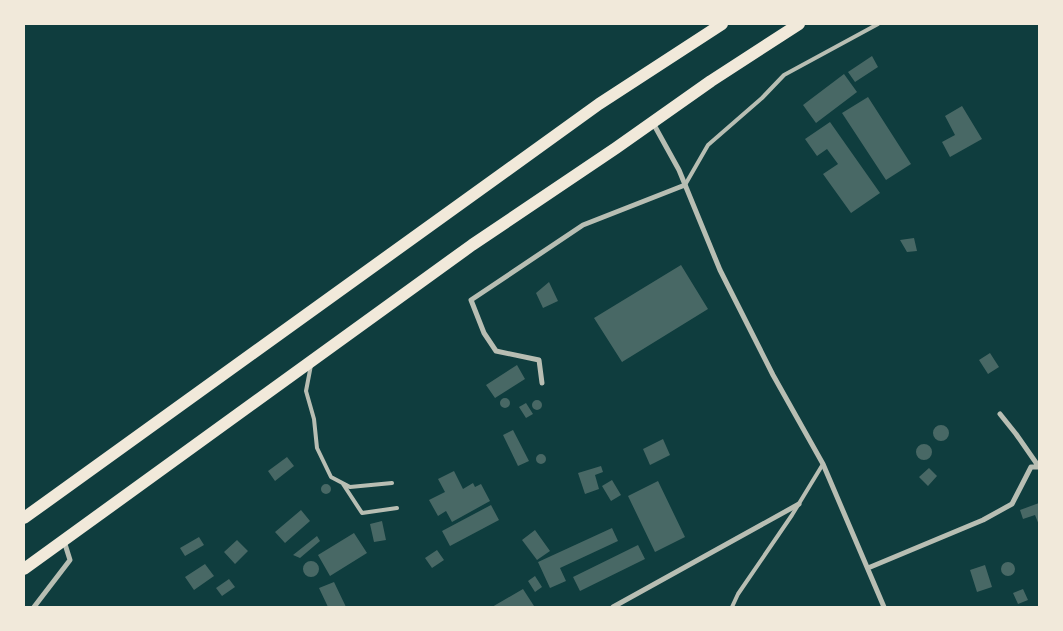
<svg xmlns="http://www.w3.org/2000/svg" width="1063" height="631" font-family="Commissioner,sans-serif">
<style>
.building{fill:#486865}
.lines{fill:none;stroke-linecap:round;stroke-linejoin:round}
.service{stroke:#b8beb3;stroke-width:4}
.minor{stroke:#b8beb3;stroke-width:5}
.primary{stroke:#f1e9da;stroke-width:12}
</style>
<rect width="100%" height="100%" fill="#0f3d3e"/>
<path class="building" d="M872,56L878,67L855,82L848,72Z
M844,74L857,92L816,123L803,105Z
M868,97L911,164L886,180L842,113Z
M962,106L982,139L950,157L942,142L955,135L945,116Z
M830,122L880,193L851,213L823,174L838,164L827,149L817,156L805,139Z
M914,238L917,251L907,252L900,240Z
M681,265L708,309L622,362L594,318Z
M549,282L558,301L543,308L536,293Z
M990,353L999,367L988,374L979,360Z
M517,365L525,379L495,398L486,385Z
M500 403a5 5 0 1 1 10 0a5 5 0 1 1-10 0Z
M532 405a5 5 0 1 1 10 0a5 5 0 1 1-10 0Z
M526,403L533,414L526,418L519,407Z
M933 433a8 8 0 1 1 16 0a8 8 0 1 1-16 0Z
M513,430L529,461L518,466L503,435Z
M663,439L670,455L650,465L643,449Z
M916 452a8 8 0 1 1 16 0a8 8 0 1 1-16 0Z
M536 459a5 5 0 1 1 10 0a5 5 0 1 1-10 0Z
M287,457L294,466L275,481L268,471Z
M601,466L603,472L595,475L599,489L585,494L578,473Z
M929,468L937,476L928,486L919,477Z
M454,471L463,489L473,483L475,487L481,484L490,501L452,522L446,511L438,516L429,500L445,492L438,479Z
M612,480L621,495L611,501L602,486Z
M658,481L685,537L655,552L628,496Z
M321 489a5 5 0 1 1 10 0a5 5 0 1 1-10 0Z
M1039,503V525L1035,515L1023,519L1020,510Z
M491,505L499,520L450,546L442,531Z
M301,510L310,521L285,543L275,532Z
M382,521L386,540L374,542L370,524Z
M612,528L618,541L560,568L566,581L550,588L538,562Z
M535,530L550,551L537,560L522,540Z
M354,533L367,553L330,576L318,555Z
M317,536L320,541L300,558L293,555Z
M199,537L204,545L185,556L180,548Z
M237,540L248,551L235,564L224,552Z
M638,545L645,559L580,591L573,577Z
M437,550L444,560L432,568L425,558Z
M303 569a8 8 0 1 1 16 0a8 8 0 1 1-16 0Z
M1001 569a7 7 0 1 1 14 0a7 7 0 1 1-14 0Z
M205,564L214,576L194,590L185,577Z
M985,565L992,587L977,592L970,570Z
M535,576L542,587L535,592L528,581Z
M229,579L235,587L222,596L216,588Z
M334,582L346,607H328L319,588Z
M523,589L534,606L532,607H492Z
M1023,589L1028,600L1018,604L1013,593Z"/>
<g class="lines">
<path class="service" d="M685,185L708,145L762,98L784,75L878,24
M311,365L306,391L314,419L317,448L331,477L350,487L392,483
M343,484L362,513L397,508
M732,607L738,594L792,515L823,464"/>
<path class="minor" d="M653,123L679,170L720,270L773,375L823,464L884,607
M542,383L539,360L496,351L484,333L471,300L583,225L685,185
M1000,414L1016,434L1039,467
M868,568L983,520L1012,504L1031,467H1039
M34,607L70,560L64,541
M613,607L799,504"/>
<path class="primary" d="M24,518L599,104L722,24
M24,569L472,245L616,148L711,81L799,24"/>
</g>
<rect width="1063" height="631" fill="none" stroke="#f1e9da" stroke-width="50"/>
</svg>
